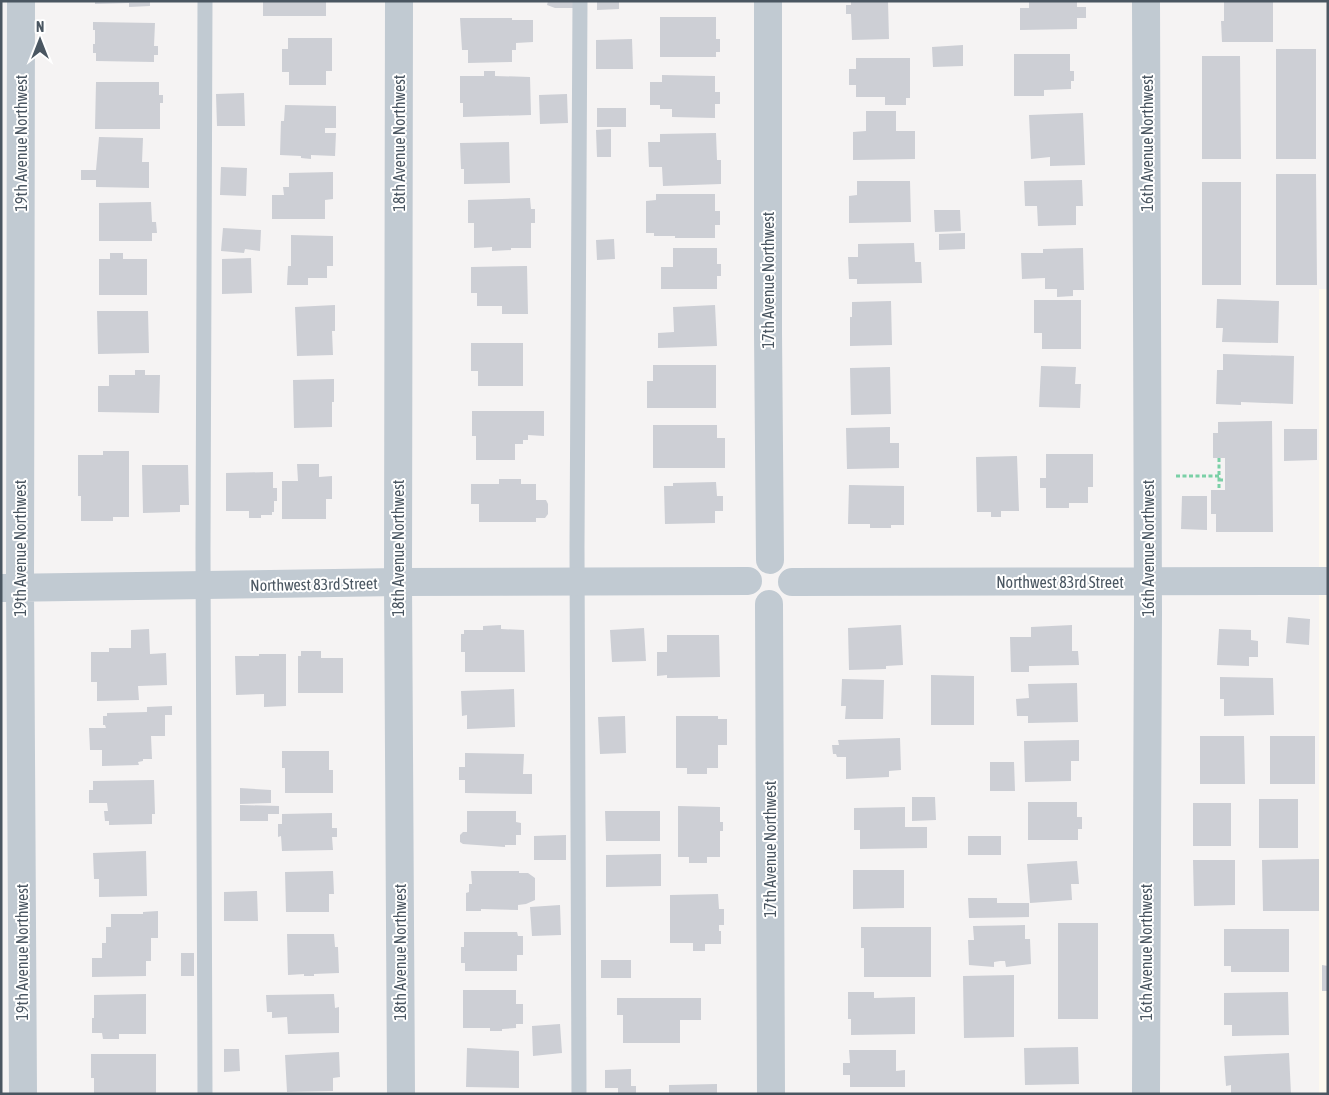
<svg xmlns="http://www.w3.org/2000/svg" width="1329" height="1095" font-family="'Asap Condensed',sans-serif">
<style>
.commercial{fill:#fdf9ef}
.building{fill:#cdcfd5}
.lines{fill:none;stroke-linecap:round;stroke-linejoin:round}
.path{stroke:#7ad0a6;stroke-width:3;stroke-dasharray:4 2.5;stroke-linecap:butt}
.lane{stroke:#c1cad2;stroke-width:15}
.street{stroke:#c1cad2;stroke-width:28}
.labels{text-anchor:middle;stroke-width:4;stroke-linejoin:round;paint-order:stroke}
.street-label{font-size:16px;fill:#4a5661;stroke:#fff}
</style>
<rect width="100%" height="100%" fill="#f5f3f3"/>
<path class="commercial" d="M1319,289H1328V1094H1319Z"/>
<path class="building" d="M95,1H150V6L129,7V3L95,4Z
M263,1H326V16H263Z
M548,1H574V8H555L547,5Z
M597,1H619V9L597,10Z
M851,1H888L889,39L852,40L851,14H846V5H851Z
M1029,1H1077V7H1086V18H1077V29L1020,30V8H1029Z
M1224,1H1273V42H1222L1221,21H1224Z
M660,17H716V39H720V52H716V57H660Z
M460,18H512V20H533V42L516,43V50H512V62L468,63V50H462Z
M93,22L155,23L154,46H158V55H154V62L96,61V53H93V44H95V30H93Z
M288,38H332V71H326V85H289V72H282V49H288Z
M632,39L633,69H596V40Z
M963,45V66L933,67L932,47Z
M1276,49H1316V159H1276Z
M1014,54H1070V71H1074V81H1071V89L1044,90V96H1014Z
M1202,56H1240L1241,159H1202Z
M856,58H910V98H906V105H885V97H856V85H849V69H856Z
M484,71H495V76L530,77L531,115L463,117V103H460V76H484Z
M662,75L715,76V92H720V104H715V118L672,117V109H660V105H650V82H662Z
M96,82H159V95H163V103H160V129H95Z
M244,93L245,126H217L216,94Z
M567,94L568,123L540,124L539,95Z
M285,105L336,106V128H325V133H336L335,156L311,155V159L301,158V156L280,155L281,121H284Z
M597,108H626V127H597Z
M866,111H896V131H915V159L853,160V132L866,131Z
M1083,113L1085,165L1050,166V157L1031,159L1029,115Z
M611,129V157H597L596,130Z
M716,133L717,160H721V184L663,186L662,167H649L648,142H660V134Z
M99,137L143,138L142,162H149V188L96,187V180H81V170H96Z
M509,142L510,183L464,184V169H461L460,143Z
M221,167L247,168L246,196L220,195Z
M333,172V199L325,200V219H272V195H284L283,187H289V173Z
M1276,174H1316L1317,285H1276Z
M1082,180L1083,206H1076V225L1038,226L1037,206H1025L1024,181Z
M857,181H910L911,222L849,223V196L857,195Z
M1202,182H1241V285H1202Z
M656,194H715V211H720V225H715V238H675V236H654V233H646V201L656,200Z
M530,198L531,209H535V223H531V248H511V250L492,251V247L474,248V223H468V200Z
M151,202L152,222H156L157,233H152V241H99V203Z
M934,210H960L961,231L935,232Z
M223,228L261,230L260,251L245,249L244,253L221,251Z
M965,233V249L939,250V234Z
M291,235L333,236V266H327V278H308V285H287L288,266H291Z
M614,239L615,259L597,260L596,240Z
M914,243L915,262H921L922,283L857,284V279H849L848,257H858V244Z
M673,248H717V264H721V276H717V289H661V267H673Z
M1083,248L1084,290H1073V296L1057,297V289H1045V278L1022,279L1021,253H1043V249Z
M110,253H123V259H147V295H99V259H110Z
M251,258L252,293L222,294V259Z
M527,266L528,314H502V306H477V293H471V267Z
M1217,299L1279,301L1278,343L1222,342L1223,328H1216Z
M1034,300H1081V349H1042V333H1034Z
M891,301L892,345L850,346V317H852V302Z
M335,305V331H332L333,355L297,356L295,307Z
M715,305L717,346L658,348V333L674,332L673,307Z
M97,311H148L149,353L98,354Z
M471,343H523V386H478V371H471Z
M1223,354L1294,356L1293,404L1241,402V405L1216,404L1217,370H1223Z
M653,365H716V408H647V381H653Z
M1041,366L1076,367L1075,384H1081L1080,408L1039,407Z
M890,367L891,414L851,415L850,368Z
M135,370H145V375H160L159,413L98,412V386H109V375H135Z
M334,379V402H332V427L294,428L293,380Z
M472,411H544V436L528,435V440H523V444H515V460H476V436H472Z
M1272,421L1273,532H1216V514H1211V490H1225V458H1213V433H1218V422Z
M653,425H717V438H725V468H653Z
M890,427V443H899V468L847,469L846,428Z
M1284,429H1317V460L1284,461Z
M103,451H129V517H113V521H81V496H78V455H103Z
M1046,454H1093V487H1088V503H1069V508H1046V488H1040V478H1046Z
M1017,456L1019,511H1001V517H991V512H977L976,457Z
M297,464H319V477L332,476V499H326V519H282V481H298Z
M142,465H188L189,505H180V512L143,513Z
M273,472V488H277V501H274V512H272V515H261V518H249V511H226V473Z
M499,479H521V484H536V500H546L548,504V514L545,518H536V522H479V504H471V484H499Z
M716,482L717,496H723V511H715V523L665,524L664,486H673V483Z
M849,485L904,486V525H891V528H870V524H848Z
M1182,496H1207V530L1181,529Z
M1288,617L1310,619L1309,645L1286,643Z
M501,625V629L524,630L525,672H465V652H461V634H464V630H483V626Z
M901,625L903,665L886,666V669L849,670L848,628Z
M1072,625V651H1078L1079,665L1029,666V672H1011L1010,637H1031V627Z
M644,628L646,661L612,662L610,630Z
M149,629L150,654L166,653L167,685L138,686L139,700L97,701V682H91V652H109V648H131V630Z
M1219,629L1251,630V640L1258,641V657H1249V666L1217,665Z
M667,635H719L720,677L667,678V675L657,676V652H667Z
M301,651H321V658H343V693H298V656H301Z
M259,654H286V706L264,707V694L236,695L235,656H259Z
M931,675L974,676V725H931Z
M1220,677L1273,678L1274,715L1224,716V699H1220Z
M842,679L884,680L883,719H845L846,706H841Z
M1077,683L1078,722L1028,723V716H1017L1016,699L1029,698L1028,684Z
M514,689L515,727L467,729V715L462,716L461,691Z
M172,706V715H165V736H151L152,759H143V761L138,762L139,765L102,766V750H90L89,728H106L105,725H103V716H107V713L147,712V707Z
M625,716L626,753L600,754L598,717Z
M676,716H718V719H727V745H718V768H707V774H687V768H676Z
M1200,736H1244L1245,784H1200Z
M1270,736H1315V784H1270Z
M900,738L901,770L889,771V777L846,779V757H837L836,754H833L832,745H839L838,740Z
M1079,740V761H1071V781L1025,782L1024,741Z
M282,751H329V770H333V793H285V768H282Z
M465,753L524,754L523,774H532V794L465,793V780H459V767H465Z
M990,762H1014L1015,791H990Z
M154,780L155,814H152V824L109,825V821H105L104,811H108L107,803H89V790H93V781Z
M240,788L271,790V803L240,804Z
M912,797H935L936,820L912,821Z
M1259,799H1298V848H1259Z
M1028,802H1077V817H1082V829H1078V840H1028Z
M1193,803H1231V846H1193Z
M240,805L279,806V814H268V821H240Z
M678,806L720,807V822H723V831H720V857H707V863H689V857H678Z
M905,807V827H927V848L860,849V830H854V808Z
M467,811H516V822L521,823V835H516V845H505V847L463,844L460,842V835L463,832H467Z
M605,811H660V841H606Z
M332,813V828H337V837H332L333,850L282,851L281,836L278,837V824H282V814Z
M566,835V860H534V836Z
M968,836H1001V855H968Z
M146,851L147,896L99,897V879H94L93,853Z
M661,854V886L606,887V855Z
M1319,859V911H1263L1262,860Z
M1193,860H1235V905L1194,906Z
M1077,861L1079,884H1071L1072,900L1030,903L1027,864Z
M853,870H904V908L853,909Z
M333,871L334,894H329V912H286L285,872Z
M471,871H519V873H528L535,878V900L526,904L518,905V910L481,909V911H466V893L469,892V884H472Z
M257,891L258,921H224V892Z
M718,894L719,909H724V925H719V931H721V944H705V951H693V943H670V895Z
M968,898H997V903H1029V917L969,918Z
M560,905L561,935L532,936L530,907Z
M158,911V938H151V961H146V976L92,977V958H102V943H106V927H111V914H143V912Z
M1058,923H1098V1019H1058Z
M1025,925V939H1030L1031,964L1006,967L1005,961H1000L994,962V967L969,965L968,940H974L973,926Z
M861,927H931V977H864V948H861Z
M1224,929H1289V972H1231V966H1224Z
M464,932H517L518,936H523V955H517V971H465V963H461V947H464Z
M287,934H334L335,947H338L339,973L314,974V976H304V974L288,975Z
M181,953H194V976H181Z
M601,960H631V978H601Z
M1322,965L1328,966V991H1322Z
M1014,975V1037L964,1038L963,976Z
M463,990H516V1004H523V1024H516V1028L502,1029V1031H490V1028H463Z
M848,992H874V998L915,997V1034L851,1035V1019H848Z
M1288,992L1289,1035L1232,1036V1025H1224V993Z
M146,994V1034H119V1039H103L102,1033H92V1018H94V995Z
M334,994L335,1008L339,1007V1033L288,1034L287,1017L272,1018V1012H267L266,995Z
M617,998H701V1020H680V1043H623V1015H617Z
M560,1024L562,1053L533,1056L532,1026Z
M1078,1047L1079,1084L1025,1085L1024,1048Z
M467,1048L519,1051V1088L466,1087Z
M224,1049H239L240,1071L224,1072Z
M849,1050H896V1071L905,1070V1087H850V1075H843V1063H850Z
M339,1052L340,1077L333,1078V1091L287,1092L285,1055Z
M1289,1053L1291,1094H1231V1085L1226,1086L1224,1056Z
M91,1054H156V1093H94V1078H91Z
M631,1069V1086H636V1094H618V1088H605V1070Z
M717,1084V1094H669V1085Z"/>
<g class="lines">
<path class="path" d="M1219,458V490
M1176,476H1219
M1219,480H1225"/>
<path class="lane" d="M205,1094L203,549L205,1
M579,1094L577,547L580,1"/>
<path class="street" d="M21,1L20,588L23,1094
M399,1L398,582L401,1094
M768,1V333L770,560
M792,582L1328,581
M2,588L398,582L748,581
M769,604L771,1094
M1146,1094L1148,612L1146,1"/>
</g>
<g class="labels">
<g class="street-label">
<text transform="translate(21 143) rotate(-90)" y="6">19th Avenue Northwest</text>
<text transform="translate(399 143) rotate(-90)" y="6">18th Avenue Northwest</text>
<text transform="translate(1147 143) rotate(-90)" y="6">16th Avenue Northwest</text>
<text transform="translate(768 280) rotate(-90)" y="6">17th Avenue Northwest</text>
<text transform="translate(20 548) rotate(-90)" y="6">19th Avenue Northwest</text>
<text transform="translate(398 548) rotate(-90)" y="6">18th Avenue Northwest</text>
<text transform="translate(1148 548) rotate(-90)" y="6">16th Avenue Northwest</text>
<text x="1060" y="588">Northwest 83rd Street</text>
<text transform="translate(314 584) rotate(-1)" y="6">Northwest 83rd Street</text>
<text transform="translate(770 849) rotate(-90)" y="6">17th Avenue Northwest</text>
<text transform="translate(22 952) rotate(-90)" y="6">19th Avenue Northwest</text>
<text transform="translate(400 952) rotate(-90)" y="6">18th Avenue Northwest</text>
<text transform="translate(1146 952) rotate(-90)" y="6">16th Avenue Northwest</text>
</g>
</g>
<rect width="1329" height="1095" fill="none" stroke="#4a5661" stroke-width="5"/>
<g transform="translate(40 40)" stroke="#ffffff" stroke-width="4" paint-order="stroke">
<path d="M0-4L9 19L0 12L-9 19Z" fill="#4a5661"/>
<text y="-8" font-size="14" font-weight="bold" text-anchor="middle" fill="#4a5661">N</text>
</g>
</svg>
